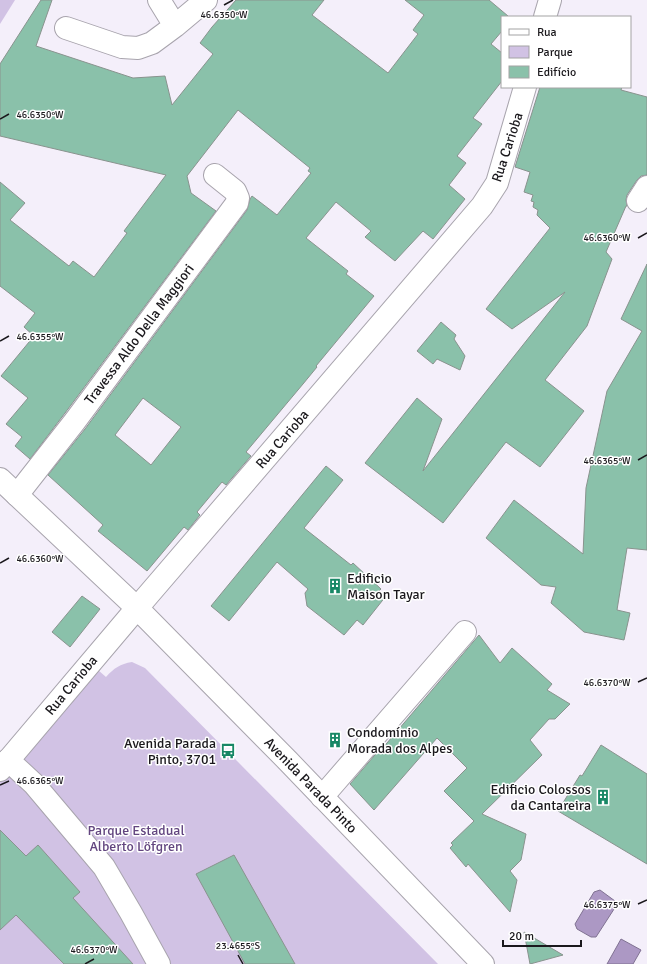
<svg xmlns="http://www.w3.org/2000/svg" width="647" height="964" font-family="Signika,sans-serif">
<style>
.green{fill:#d1c2e4}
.water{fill:#ac98c4;stroke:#807292}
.building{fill:#8ac1aa;stroke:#89938e;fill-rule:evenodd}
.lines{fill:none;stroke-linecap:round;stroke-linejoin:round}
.minor-casing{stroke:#a8a4ad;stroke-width:24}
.major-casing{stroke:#a8a4ad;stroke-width:24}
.minor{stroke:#fff;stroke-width:22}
.major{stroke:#fff;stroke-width:22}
.ticks{fill:none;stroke:#1a181c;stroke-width:1.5}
.labels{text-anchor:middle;stroke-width:3;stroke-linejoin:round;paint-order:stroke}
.street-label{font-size:14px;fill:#1a181c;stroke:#fff}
.poi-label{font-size:14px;fill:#1a181c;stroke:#fff;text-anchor:start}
.park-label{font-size:14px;fill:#62457f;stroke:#fff}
.ticks-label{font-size:10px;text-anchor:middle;fill:#1a181c;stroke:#fff;stroke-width:3;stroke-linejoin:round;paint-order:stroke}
</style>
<rect width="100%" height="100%" fill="#f4effa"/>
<path class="green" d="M0,0H15L0,24Z
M132,662L145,668L438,964H0V774L90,663L106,677C114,668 120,664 132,662Z"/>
<path class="water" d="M600,890L615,901L616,906L596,937H591L577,929L575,924L594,892Z
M621,939L641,950L633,964H607Z"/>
<path class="building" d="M41,0H52L36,46L133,78L165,76L172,105L213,54L200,43L212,27L236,0H324L312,15L388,73L418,34L413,30L424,15L405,0H489L508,16L507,17H502V31L491,44L502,53V81L473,118L482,124L457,156L466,163L449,185L465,199L433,239L423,231L395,261L365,237L371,231L336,202L306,238L348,271L346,274L374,296L316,366L317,367L303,384L246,452L251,456L226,485L222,482L197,512L200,515L188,530L184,527L147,571L98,531L103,525L48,475L85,429L247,210L250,199L252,196L277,215L311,173L308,171L310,168L238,110L187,176L191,193L216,211L65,413L30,459L15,446L22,437L6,424L28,398L1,376L34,336L24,327L35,313L0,286V182L25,203L10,220L69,266L73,261L94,277L127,233L124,231L166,175L0,136V64ZM143,398L181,427L151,465L115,435Z
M540,87H622L621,90L647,97V175L641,176L637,180L627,195L626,200L627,206H626L606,252L612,259L587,326L545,380L584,411L540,467L506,442L443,523L365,463L417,398L442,419L423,471L565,292L512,329L486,309L550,228L537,215L538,210L533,207L534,202L531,201L533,195L524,192L530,172L515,167Z
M647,264V550L627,548L617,610L630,613L624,640L584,632L551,603L556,587L541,585L486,538L514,500L583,554L586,488L607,391L642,331L621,319Z
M441,322L456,335L454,339L465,356L460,370L437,359L433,364L417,351Z
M326,466L343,480L304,528L351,565L353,563L381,589L379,591L386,596L363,625L357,620L344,635L307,606L305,593L308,589L277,562L229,621L211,606Z
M82,596L100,609L70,647L52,632Z
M479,635L500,663L512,648L552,684L547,690L570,704L555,719H549L530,740L542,755L482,814L526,834L521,860L510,871L517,880L510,912L468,864L466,867L450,848L453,845L451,843L474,821L444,791L467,768L437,738L374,810L350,784L380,749L381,750Z
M601,745L647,774V864L558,811L580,775L582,776Z
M0,830L26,856L38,845L80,892L73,898L133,964H64L16,915L0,930Z
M234,855L295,964H245L196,874Z
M524,932L563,955L530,964Z"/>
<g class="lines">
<defs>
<path id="minor" d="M159,0L175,26
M545,17L550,0
M66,28L122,47L138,48L152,43L175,26L206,0
M638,201L647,187
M17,495L75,421L237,203L238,198L235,191L215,175
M137,608L482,206L497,183L525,87
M8,760L34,784L104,867L131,913L159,964
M322,797L465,632"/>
<path id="major" d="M0,479L137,608L288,761L483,964
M0,770L137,608"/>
</defs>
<use href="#minor" class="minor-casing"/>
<use href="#major" class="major-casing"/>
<use href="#minor" class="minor"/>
<use href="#major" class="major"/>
</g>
<path class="ticks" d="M224,5L233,0M0,119L9,114M638,238L647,233M0,341L9,336M638,460L647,455M0,563L9,558M638,682L647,678M0,785L9,781M638,904L647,900M238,955L243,964M85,964L94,959"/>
<defs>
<symbol id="building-bare" viewBox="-9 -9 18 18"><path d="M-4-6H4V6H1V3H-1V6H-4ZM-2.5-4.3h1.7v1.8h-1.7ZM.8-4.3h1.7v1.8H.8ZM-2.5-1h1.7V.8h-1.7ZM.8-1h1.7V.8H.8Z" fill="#178765" stroke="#fff" stroke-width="2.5" paint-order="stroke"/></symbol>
<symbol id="bus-bare" viewBox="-9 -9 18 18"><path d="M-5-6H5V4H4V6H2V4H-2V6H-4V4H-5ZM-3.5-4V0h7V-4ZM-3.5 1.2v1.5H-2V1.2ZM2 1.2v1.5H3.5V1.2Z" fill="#178765" stroke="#fff" stroke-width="2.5" paint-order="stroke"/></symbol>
</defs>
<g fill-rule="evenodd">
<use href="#building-bare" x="324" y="575" width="22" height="22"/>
<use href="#building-bare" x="324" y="729" width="22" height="22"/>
<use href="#bus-bare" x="217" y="740" width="22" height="22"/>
<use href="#building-bare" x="592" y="786" width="22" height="22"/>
</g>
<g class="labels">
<g class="street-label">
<text transform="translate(507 147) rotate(-72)" y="5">Rua Carioba</text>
<text transform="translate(139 334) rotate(-53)" y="5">Travessa Aldo Della Maggiori</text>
<text transform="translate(282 439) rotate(-49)" y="5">Rua Carioba</text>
<text transform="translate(71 685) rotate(-50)" y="5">Rua Carioba</text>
<text transform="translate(311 785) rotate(46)" y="5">Avenida Parada Pinto</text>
</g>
<g class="poi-label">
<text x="347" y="583">Edificio<tspan x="347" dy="16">Maison Tayar</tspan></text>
<text x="347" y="737">Condomínio<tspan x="347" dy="16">Morada dos Alpes</tspan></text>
<text x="216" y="748" text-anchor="end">Avenida Parada<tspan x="216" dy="16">Pinto, 3701</tspan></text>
<text x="591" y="794" text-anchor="end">Edificio Colossos<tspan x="591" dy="16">da Cantareira</tspan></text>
</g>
<g class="park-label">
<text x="136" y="835">Parque Estadual<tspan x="136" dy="16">Alberto Löfgren</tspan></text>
</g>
</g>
<g class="ticks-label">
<text x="224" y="18">46.6350°W</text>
<text x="40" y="118">46.6350°W</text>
<text x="607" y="241">46.6360°W</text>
<text x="40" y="340">46.6355°W</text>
<text x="607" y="464">46.6365°W</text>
<text x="40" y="562">46.6360°W</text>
<text x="607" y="686">46.6370°W</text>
<text x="40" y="784">46.6365°W</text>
<text x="607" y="908">46.6375°W</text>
<text x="238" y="949">23.4655°S</text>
<text x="94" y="953">46.6370°W</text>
</g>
<rect x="501" y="16" width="130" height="72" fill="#ffffff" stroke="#a3a3a4"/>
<rect x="509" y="29" width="20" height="6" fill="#ffffff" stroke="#a3a3a4"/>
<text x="537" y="36" font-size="12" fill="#1a181c">Rua</text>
<rect x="509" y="46" width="20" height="12" fill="#d1c2e4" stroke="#a3a3a4"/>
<text x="537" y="56" font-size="12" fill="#1a181c">Parque</text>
<rect x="509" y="66" width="20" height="12" fill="#8ac1aa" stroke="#a3a3a4"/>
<text x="537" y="76" font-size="12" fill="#1a181c">Edifício</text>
<path d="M503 940v6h78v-6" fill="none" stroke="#1a181c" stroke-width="2"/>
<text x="509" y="940" font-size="12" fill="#1a181c" stroke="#ffffff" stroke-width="3" paint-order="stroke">20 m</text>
</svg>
